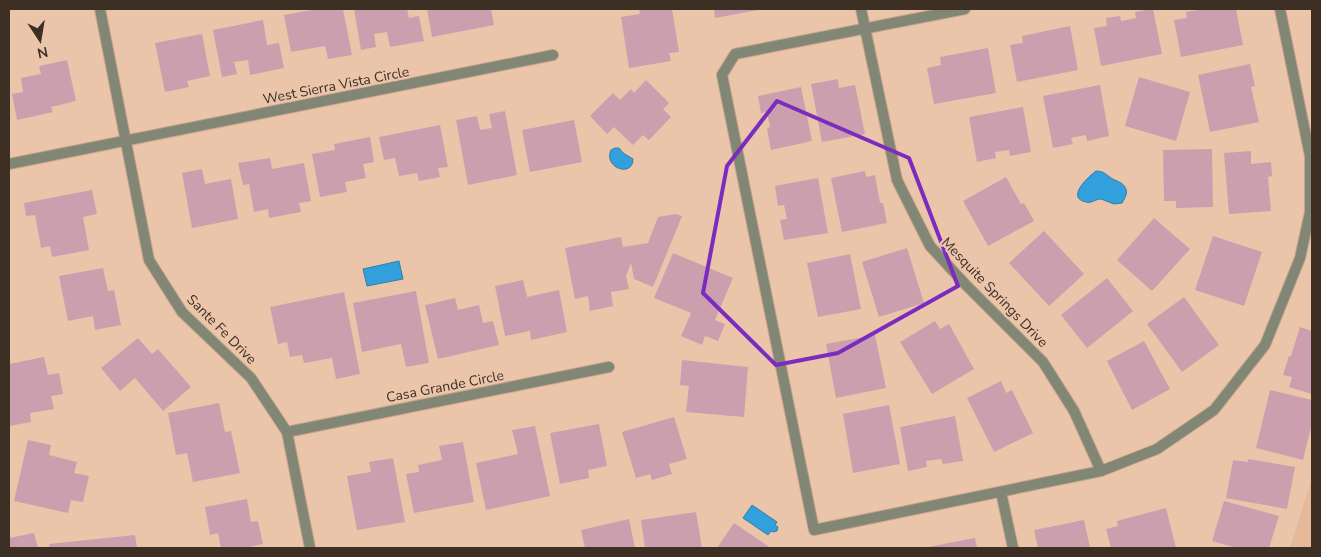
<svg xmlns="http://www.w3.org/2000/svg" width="1321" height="557" font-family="'Nunito Sans',sans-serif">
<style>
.built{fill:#e5b999}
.water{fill:#31a0dc;stroke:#357ea5}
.building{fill:#cc9fae}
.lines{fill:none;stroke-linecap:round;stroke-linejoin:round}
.service-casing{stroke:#c5a48d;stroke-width:12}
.minor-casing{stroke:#c5a48d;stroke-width:12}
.service{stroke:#828675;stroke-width:10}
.minor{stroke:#828675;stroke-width:10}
.marked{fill:none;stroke:#7b2cbf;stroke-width:4;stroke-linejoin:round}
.labels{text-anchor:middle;stroke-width:4.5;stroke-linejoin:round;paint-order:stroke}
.street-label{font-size:14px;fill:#3e2f24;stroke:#ebc5aa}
</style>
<rect width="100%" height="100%" fill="#ebc5aa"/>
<path class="built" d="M1312,477V548H1290Z"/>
<path class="water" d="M615,148H619L623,153L633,159C633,178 603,168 611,150Z
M1096,171C1106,171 1107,177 1115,180C1127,185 1130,191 1122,203L1114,204L1101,199C1095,199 1091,204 1086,202C1065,198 1089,176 1096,171Z
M399,261L403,279L367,286L363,269Z
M752,505L777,522L775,525L778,527L777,531L774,532L771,531L768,535L743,518Z"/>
<path class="building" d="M317,9H343L352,55L328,59L325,46L291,52L284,15Z
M354,9H407L409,18L419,16L424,41L390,47L387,32L374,34L376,47L361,50Z
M427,9H491L494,25L432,37Z
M639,9H672L679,52L669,53L671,61L629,68L621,17L640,14Z
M714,9H758V10L715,18Z
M1153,9L1162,54L1101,66L1094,28L1107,26L1106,18L1120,16L1121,21L1136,18L1135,12Z
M1204,9H1236L1243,45L1181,57L1174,20L1187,18L1186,12Z
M263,20L267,45L279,43L284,68L250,75L248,60L234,62L237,74L222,77L213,30Z
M1070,26L1078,70L1017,82L1010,45L1023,43L1022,36Z
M202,34L210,76L187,81L189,87L165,92L155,43Z
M988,48L996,93L934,104L927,68L941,65L940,57Z
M67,60L76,101L51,107L53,112L17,120L12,94L23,92L21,78L41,74L39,66Z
M1250,64L1255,86L1251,87L1259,122L1210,132L1198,75Z
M1139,77L1190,92L1176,141L1125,126Z
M838,79L839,88L855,85L865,134L822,142L811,84Z
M646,80L669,103L663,109L671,117L649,140L643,135L633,145L614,127L607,134L590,116L613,93L620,100L631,89L634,93Z
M1100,85L1109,136L1087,141L1086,135L1071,138L1073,144L1053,148L1043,96Z
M801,87L812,141L771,150L767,128L770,127L767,112L761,113L758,96Z
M1023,107L1031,152L1010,156L1009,150L995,152L996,158L977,162L969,117Z
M505,111L517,175L468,185L456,120L477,116L480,130L492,128L489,114Z
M574,120L582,162L530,172L522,130Z
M440,125L448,167L438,168L440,177L419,181L417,173L399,176L395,158L384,160L379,137Z
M370,137L374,162L363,164L366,178L345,182L347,192L320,197L312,154L335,150L334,144Z
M1212,149L1213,207L1176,208V201H1164L1163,150Z
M1251,151V164L1271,162L1272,176L1268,177L1271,211L1229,214L1224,153Z
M270,158L272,169L304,163L311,201L299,203L301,212L269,218L268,209L254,212L249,184L243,185L238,163Z
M202,169L205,184L231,179L238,219L192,228L182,173Z
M865,171L866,177L875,175L880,203H883L887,223L842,232L831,178Z
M1006,177L1021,204L1024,203L1034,221L988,246L963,201Z
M818,178L828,233L784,240L780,220L787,219L784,205L778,206L775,186Z
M92,190L97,214L83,217L89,250L52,257L50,246L41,248L35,215L26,216L24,203Z
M676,214L682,216L653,287L634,279L631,263L626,276L629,289L611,292L613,306L590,311L588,296L575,299L565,248L621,237L623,247L648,243L658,217Z
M1154,218L1190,249L1152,291L1117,260Z
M1044,231L1084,274L1049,306L1009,263Z
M1213,236L1262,252L1244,306L1195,290Z
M907,248L924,303L879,317L862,262Z
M673,253L733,278L715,320L725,324L718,341L705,336L702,345L681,336L691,313L654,298Z
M850,254L861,309L818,317L807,263Z
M103,268L108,291L114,290L121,325L95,330L93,316L68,321L59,276Z
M1107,278L1133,311L1087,348L1061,315Z
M523,280L527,297L559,290L567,332L531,340L530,331L505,336L495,286Z
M416,291L429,363L406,367L401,344L362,352L353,303Z
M344,292L360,374L336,379L332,358L304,363L302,355L290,357L287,342L278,344L270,307Z
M1184,297L1219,345L1182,372L1147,324Z
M455,298L458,310L479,305L483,323L493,321L499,345L438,359L425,305Z
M935,321L940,329L949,324L974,369L932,394L900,342Z
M1300,327L1312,331V394L1289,387L1292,377L1283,375L1289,356H1291Z
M875,335L886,388L836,398L826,344Z
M138,338L152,354L158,349L191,387L163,411L135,378L120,391L101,368Z
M1144,341L1170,389L1132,410L1107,361Z
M44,357L48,375L59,373L63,394L51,396L54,409L30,413L31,422L9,426V364Z
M682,360L748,367L744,417L686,412L689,386L680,385Z
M1001,381L1006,393L1012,390L1033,433L994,452L967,398Z
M1270,390L1312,400V423L1303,460L1256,448Z
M219,403L225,432L231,431L240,473L193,482L187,453L176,455L168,413Z
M889,405L900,464L853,473L843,414Z
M955,416L963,461L943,464L941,459L926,461L927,467L908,471L900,427Z
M674,417L687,459L669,464L672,474L652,480L650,474L636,478L622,432Z
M599,424L607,466L588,470L589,478L560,484L550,433Z
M535,426L550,496L486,510L476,463L518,454L512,430Z
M28,440L51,445L49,455L77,462L74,473L89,476L83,502L71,500L68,513L14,501Z
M463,442L474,502L414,513L406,474L419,472L418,465L442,460L439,446Z
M393,458L405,522L357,530L347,476L371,472L369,462Z
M1248,459L1295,467L1287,509L1226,498L1233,460L1248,462Z
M247,499L251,522L258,521L263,544L243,548H221L218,533L210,535L205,507Z
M1224,501L1279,516L1269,548H1237L1212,541Z
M1166,508L1176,548H1111L1106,529L1118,526L1117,521Z
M696,512L702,548H645L641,520Z
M629,519L635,548H585L581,530Z
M1084,520L1090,548H1038L1034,530Z
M734,523L771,548H717Z
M34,533L38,548H9V538Z
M135,535L137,548H50L49,544Z
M975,538L977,548H929L928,547Z"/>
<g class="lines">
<defs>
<path id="service" d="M965,9L735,54L722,75L814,530L1101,471L1157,449L1214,410L1265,345L1300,258L1310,212V156L1280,9
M1001,492L1013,548"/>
<path id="minor" d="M100,9L149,260L182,312L251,378L287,432L310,548
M861,9L897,180L930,246L966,285L1043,362L1074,411L1101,471
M9,164L553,55
M287,432L609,367"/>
</defs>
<use href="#service" class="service-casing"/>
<use href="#minor" class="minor-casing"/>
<use href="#service" class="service"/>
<use href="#minor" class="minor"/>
</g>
<path class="marked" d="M777,101L909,158L958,286L838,353L776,365L703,293L727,166Z"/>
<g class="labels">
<g class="street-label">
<text transform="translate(336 85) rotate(-11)" y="5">West Sierra Vista Circle</text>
<text transform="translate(995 292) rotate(46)" y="5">Mesquite Springs Drive</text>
<text transform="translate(222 329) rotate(45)" y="5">Sante Fe Drive</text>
<text transform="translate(445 386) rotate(-11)" y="5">Casa Grande Circle</text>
</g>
</g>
<rect width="1321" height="557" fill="none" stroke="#3e2f24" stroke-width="20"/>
<g transform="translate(40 40) rotate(168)" stroke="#ebc5aa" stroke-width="4" paint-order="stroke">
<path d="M0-4L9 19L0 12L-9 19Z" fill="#3e2f24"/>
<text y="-8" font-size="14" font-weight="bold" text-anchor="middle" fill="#3e2f24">N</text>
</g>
</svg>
